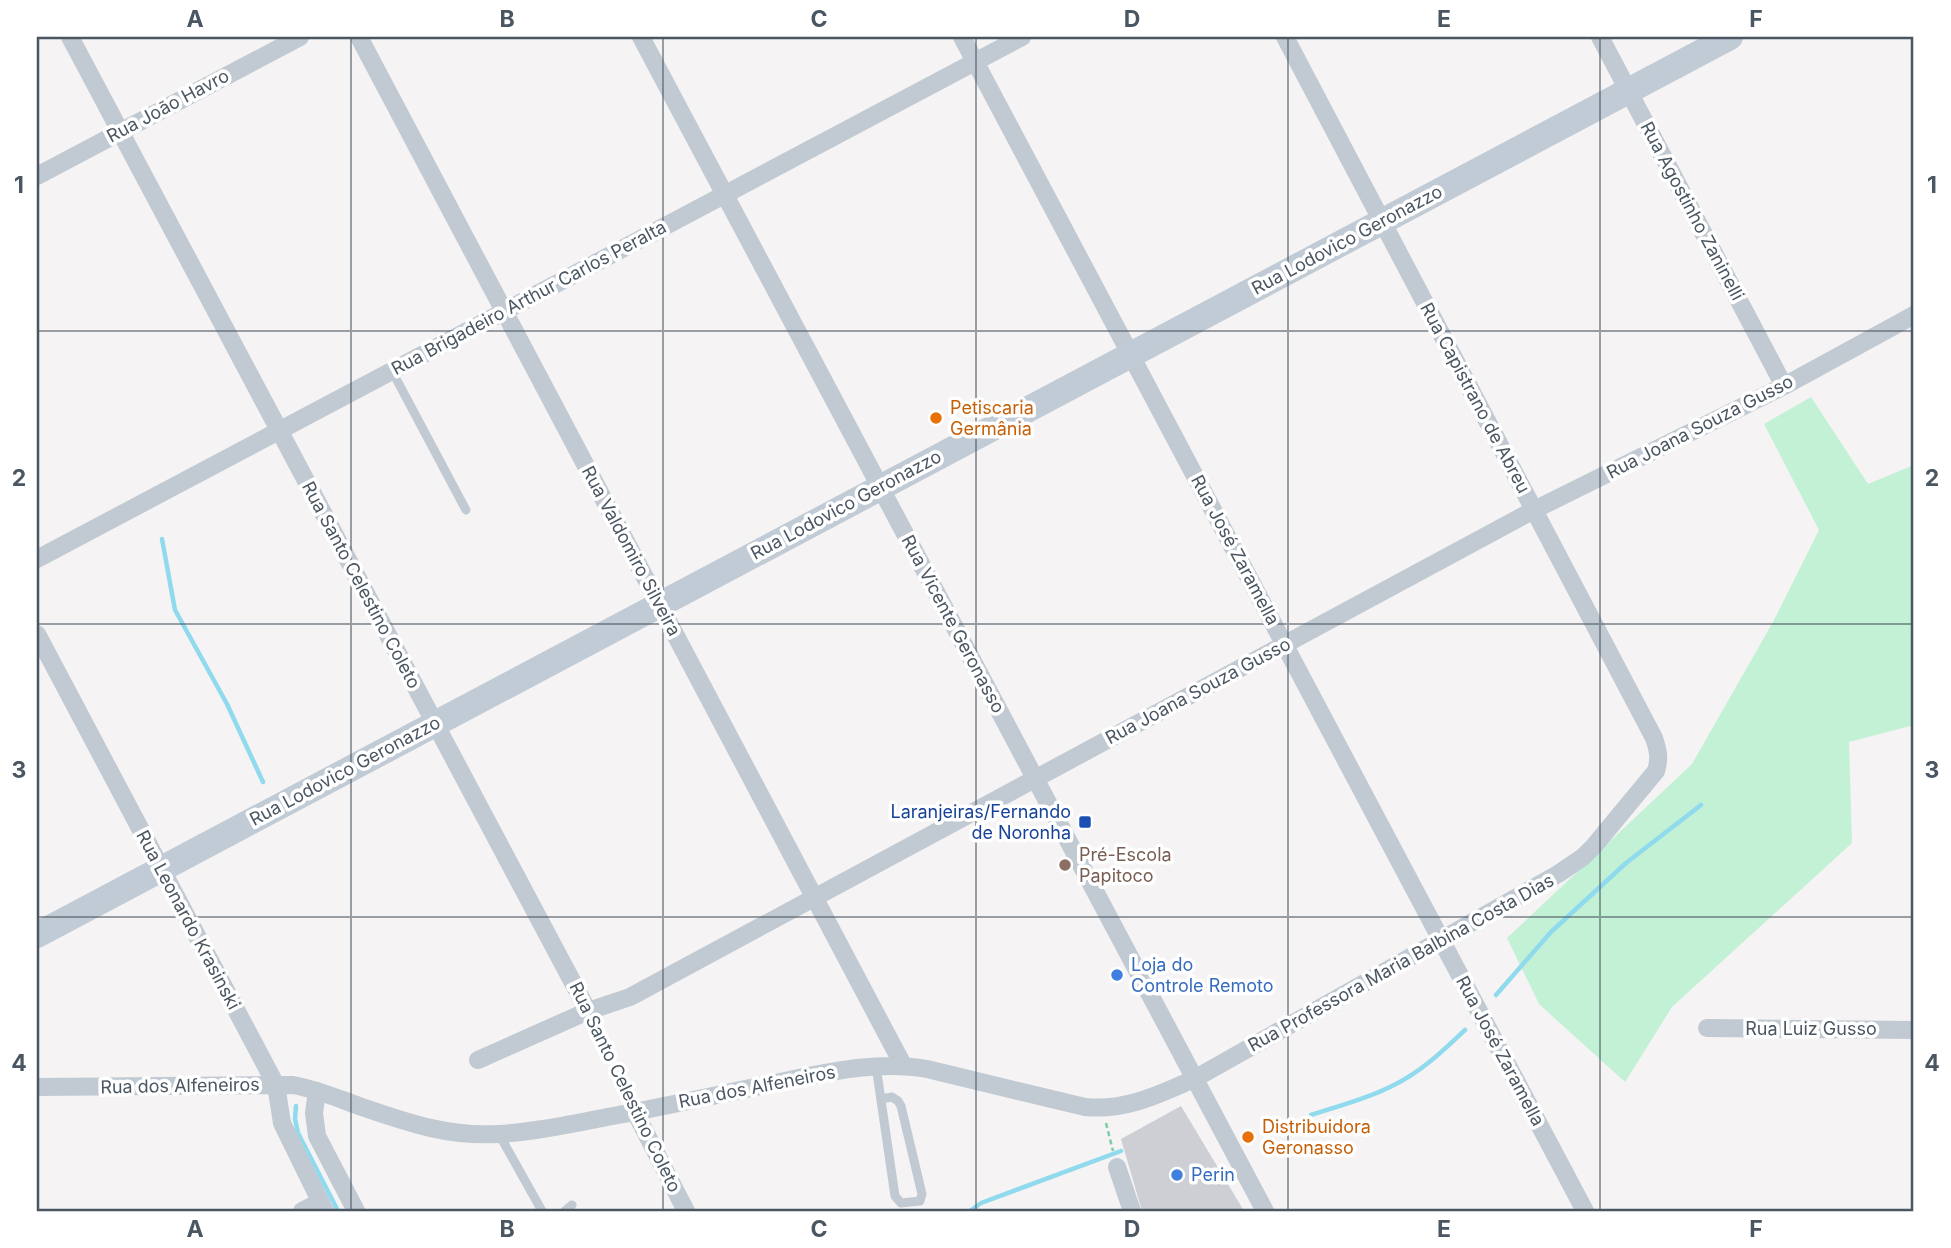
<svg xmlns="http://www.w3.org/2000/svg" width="1951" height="1248" font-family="Inter,sans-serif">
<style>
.green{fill:#c3f1d5}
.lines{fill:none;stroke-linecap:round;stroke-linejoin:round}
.stream{stroke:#90daee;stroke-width:4.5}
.building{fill:#cdcfd5}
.path{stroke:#7ad0a6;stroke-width:2.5;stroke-dasharray:5 3.5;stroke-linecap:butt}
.lane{stroke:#c1cad2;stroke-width:9}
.street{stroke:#c1cad2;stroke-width:18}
.secondary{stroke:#c1cbd6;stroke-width:26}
.grid{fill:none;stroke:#4a5661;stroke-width:2;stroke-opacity:0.55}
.food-dot{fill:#e8710a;stroke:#fff;stroke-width:2.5}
.transit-dot{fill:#1a4fb4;stroke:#fff;stroke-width:2.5}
.education-dot{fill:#8d6e63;stroke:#fff;stroke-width:2.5}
.shop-dot{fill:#3f7fe0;stroke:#fff;stroke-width:2.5}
.labels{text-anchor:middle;stroke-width:7;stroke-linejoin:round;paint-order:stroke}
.street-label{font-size:18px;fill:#4a5661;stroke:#fff}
.food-label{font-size:18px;fill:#c56008;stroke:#fff;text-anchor:start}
.transit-label{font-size:18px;fill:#164399;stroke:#fff;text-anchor:end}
.education-label{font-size:18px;fill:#785e54;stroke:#fff;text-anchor:start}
.shop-label{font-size:18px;fill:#366cbe;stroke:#fff;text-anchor:start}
.neatline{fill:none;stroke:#4a5661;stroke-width:2.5}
.grid-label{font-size:23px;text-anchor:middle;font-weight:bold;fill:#4a5661}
</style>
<rect width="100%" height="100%" fill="#f5f3f3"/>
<path class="green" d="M1811,397L1868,484L1914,465V725L1849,742L1852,843L1672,1007L1625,1082L1539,1004L1507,938L1692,764L1773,622L1819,530L1764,424Z"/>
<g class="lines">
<path class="stream" d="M162,539L175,610L227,704L263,782
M1496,995L1551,932L1626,863L1701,805
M296,1106L295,1119L298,1133L338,1211
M1311,1115C1338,1106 1367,1099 1392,1086C1420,1073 1443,1051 1465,1030
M970,1211L981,1203L1121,1151"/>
</g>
<path class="building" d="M1181,1106L1244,1211H1142L1121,1139Z"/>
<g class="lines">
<path class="path" d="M595,1026L628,1096
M1106,1123L1113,1151"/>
<path class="lane" d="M392,371L466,510
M876,1066L895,1196L901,1203L920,1201L922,1194L901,1106L898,1101L892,1097L881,1099
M499,1134L542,1211
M565,1211L572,1205"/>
<path class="street" d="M70,37L588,1011
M359,37L903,1065
M641,37L1265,1211
M962,37L1585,1211
M1600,37L1784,386
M37,176L300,37
M37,559L1022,37
M37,634L276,1085L282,1123L325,1211
M1707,1028L1914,1030
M478,1060L588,1011L630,997L1534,510L1784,386L1914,315
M37,1087L293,1085C316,1089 337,1098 359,1106C406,1122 447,1137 498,1134C537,1132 575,1123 613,1116C667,1106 721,1094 775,1083C825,1073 875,1060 927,1069L1085,1107C1125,1111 1158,1095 1194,1079L1558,874L1583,857L1594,846L1656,771C1660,758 1658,750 1654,738L1285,37
M317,1091L314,1113L317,1136L356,1211
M635,1112L686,1211
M1117,1167L1132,1211
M302,1211L320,1202"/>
<path class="secondary" d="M37,935L1730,37"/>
</g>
<path class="grid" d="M351,37V1211M663,37V1211M976,37V1211M1288,37V1211M1600,37V1211M37,331H1914M37,624H1914M37,917H1914"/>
<g class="food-dot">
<circle cx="936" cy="418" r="7"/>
<circle cx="1248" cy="1137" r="7"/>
</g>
<rect class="transit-dot" x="1078" y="815" width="14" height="14" rx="3.5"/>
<circle class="education-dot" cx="1065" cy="865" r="7"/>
<g class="shop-dot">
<circle cx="1117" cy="975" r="7"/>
<circle cx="1177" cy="1175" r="7"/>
</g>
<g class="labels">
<g class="street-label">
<text transform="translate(168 106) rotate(-28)" y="6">Rua João Havro</text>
<text transform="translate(1692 211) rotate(62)" y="6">Rua Agostinho Zaninelli</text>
<text transform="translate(1347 240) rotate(-28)" y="6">Rua Lodovico Geronazzo</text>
<text transform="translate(529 298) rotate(-28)" y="6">Rua Brigadeiro Arthur Carlos Peralta</text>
<text transform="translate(1475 398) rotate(62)" y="6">Rua Capistrano de Abreu</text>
<text transform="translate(1700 427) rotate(-27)" y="6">Rua Joana Souza Gusso</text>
<text transform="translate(846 505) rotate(-28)" y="6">Rua Lodovico Geronazzo</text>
<text transform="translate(1235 550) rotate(62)" y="6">Rua José Zaramella</text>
<text transform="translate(631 551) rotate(62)" y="6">Rua Valdomiro Silveira</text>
<text transform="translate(361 585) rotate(62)" y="6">Rua Santo Celestino Coleto</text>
<text transform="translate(953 624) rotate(62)" y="6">Rua Vicente Geronasso</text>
<text transform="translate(1198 691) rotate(-28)" y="6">Rua Joana Souza Gusso</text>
<text transform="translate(345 771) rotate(-28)" y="6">Rua Lodovico Geronazzo</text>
<text transform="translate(188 920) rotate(62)" y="6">Rua Leonardo Krasinski</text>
<text transform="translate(1401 963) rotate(-29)" y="6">Rua Professora Maria Balbina Costa Dias</text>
<text x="1811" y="1035">Rua Luiz Gusso</text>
<text transform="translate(1500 1051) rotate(62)" y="6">Rua José Zaramella</text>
<text transform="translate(180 1086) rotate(-1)" y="6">Rua dos Alfeneiros</text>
<text transform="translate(625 1087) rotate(64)" y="6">Rua Santo Celestino Coleto</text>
<text transform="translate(757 1087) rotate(-11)" y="6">Rua dos Alfeneiros</text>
</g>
<g class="food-label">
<text x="950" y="414">Petiscaria<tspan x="950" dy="21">Germânia</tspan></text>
<text x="1262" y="1133">Distribuidora<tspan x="1262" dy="21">Geronasso</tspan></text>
</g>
<g class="transit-label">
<text x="1071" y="818">Laranjeiras/Fernando<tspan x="1071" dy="21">de Noronha</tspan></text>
</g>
<g class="education-label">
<text x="1079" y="861">Pré-Escola<tspan x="1079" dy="21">Papitoco</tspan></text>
</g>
<g class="shop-label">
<text x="1131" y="971">Loja do<tspan x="1131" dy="21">Controle Remoto</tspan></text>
<text x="1191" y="1181">Perin</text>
</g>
</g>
<rect width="1951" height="1248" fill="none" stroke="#ffffff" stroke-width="77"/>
<rect x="38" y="38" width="1874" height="1172" class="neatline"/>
<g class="grid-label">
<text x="195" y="27">A</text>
<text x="507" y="27">B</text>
<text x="819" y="27">C</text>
<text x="1132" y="27">D</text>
<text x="1444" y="27">E</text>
<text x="1756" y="27">F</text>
<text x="19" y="193">1</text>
<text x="1932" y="193">1</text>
<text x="19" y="486">2</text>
<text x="1932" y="486">2</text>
<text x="19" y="778">3</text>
<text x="1932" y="778">3</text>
<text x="19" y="1071">4</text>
<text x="1932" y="1071">4</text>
<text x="195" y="1237">A</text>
<text x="507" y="1237">B</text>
<text x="819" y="1237">C</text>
<text x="1132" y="1237">D</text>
<text x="1444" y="1237">E</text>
<text x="1756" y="1237">F</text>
</g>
</svg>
